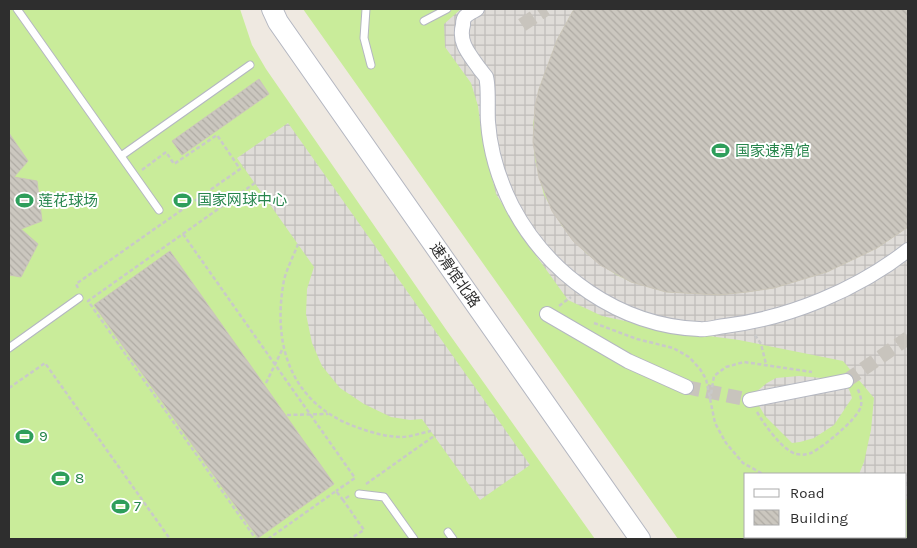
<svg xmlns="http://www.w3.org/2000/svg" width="917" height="548" font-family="Karla,'Noto Sans SC',sans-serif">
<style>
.pitch{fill:#c9ec9a;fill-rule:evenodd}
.plaza{fill:url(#plaza-grid)}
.building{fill:url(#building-back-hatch);stroke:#cbc5ba}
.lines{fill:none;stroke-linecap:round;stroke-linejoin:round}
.street-tunnel{stroke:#c8c4bd;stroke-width:14;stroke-dasharray:14 7;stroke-linecap:butt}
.lane-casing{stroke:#b4b7c1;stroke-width:9}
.street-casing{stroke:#b4b7c1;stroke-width:16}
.secondary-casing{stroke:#b4b7c1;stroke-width:22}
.path{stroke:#c9c9c9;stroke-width:2.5;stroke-dasharray:4 2.5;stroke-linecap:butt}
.lane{stroke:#fff;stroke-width:7}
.street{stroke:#fff;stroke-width:14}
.secondary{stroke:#fff;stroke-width:20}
.labels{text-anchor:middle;stroke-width:4;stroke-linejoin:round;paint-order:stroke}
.leisure-label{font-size:15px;fill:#27864d;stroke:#fff;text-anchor:start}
.street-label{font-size:15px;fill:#2e2e2e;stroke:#fff}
</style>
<defs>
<pattern id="plaza-grid" width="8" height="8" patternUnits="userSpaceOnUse" patternTransform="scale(1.25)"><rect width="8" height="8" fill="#dfdcd8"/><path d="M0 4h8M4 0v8" fill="none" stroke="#c0bdba"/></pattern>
<pattern id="building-back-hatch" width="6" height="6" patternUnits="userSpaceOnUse" patternTransform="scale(1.25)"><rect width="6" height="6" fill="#cbc7bf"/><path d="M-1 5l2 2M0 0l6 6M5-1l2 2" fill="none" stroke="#afaba4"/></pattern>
</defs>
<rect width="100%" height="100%" fill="#efe9e1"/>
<path class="pitch" d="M9,9H240L252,45L266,69L447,331L595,539H9Z
M303,9H908V539H678ZM746,474H906V537H746Z"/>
<path class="plaza" d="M461,9H574L557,40L539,89L533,124L535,160L544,195L562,226L586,253L615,274L631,282L666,292L719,295L747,292L774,288L827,272L877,248L908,227V497L906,500V474H859L864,462L871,430L874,398L843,361L739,340L671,331L602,316L568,300L527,243L496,194L482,137L478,106L471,83L445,47L444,24Z
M288,123L530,465L480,500L422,419L410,420L391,417L364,404L340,388L322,366L312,343L306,314L307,289L314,267L237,158Z
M799,376L822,378L849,389L852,398L834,425L814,438L800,442L792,443L765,416L758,404L756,392L767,383L776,378Z
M830,537H875L873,539H829Z"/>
<path class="building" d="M574,9H908V227L877,248L827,272L774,288L747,292L719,295L666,292L631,282L600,265L573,241L552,211L539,178L533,142L535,106L539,89L557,40Z
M259,79L269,94L182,155L172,141Z
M9,133L28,161L14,177L37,181L42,221L21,229L38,244L21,277L9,275Z
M170,251L334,484L258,538L94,305Z"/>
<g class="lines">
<path class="street-tunnel" d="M522,25L546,9
M846,381L908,338
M686,387L750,400"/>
<defs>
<path id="lane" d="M17,9L159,210
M366,9L364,38L371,65
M424,21L447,9
M121,156L250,65
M9,348L79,298
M359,494L384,497L414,539
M448,532L453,539"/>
<path id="street" d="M477,9C474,11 467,14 465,17C463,19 463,22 463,25C458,42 469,54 479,68C481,71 484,74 486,77C489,85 487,112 488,122C490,151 499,180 512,206C548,275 620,326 699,329C707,330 716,327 725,326C789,318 857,290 908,250
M547,314L628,361L686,387
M750,400L846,381"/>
<path id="secondary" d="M272,9L278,22L640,539"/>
</defs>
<use href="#lane" class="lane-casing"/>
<use href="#street" class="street-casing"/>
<use href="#secondary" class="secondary-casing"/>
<path class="path" d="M142,170L166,152L174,164L217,135L240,169
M255,183L88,301L256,539
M183,234L355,478L336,491
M298,244C294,255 287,268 284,280C272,344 290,403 356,427C370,432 386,437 401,437C410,437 421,433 431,431
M78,288L76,284L243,167
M559,306L571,297
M594,323L637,339L673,348L689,357L700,369L706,379L715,423L726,443L743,463L763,474
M755,335L761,344L766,364
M266,383L283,348
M9,388L45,363L170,539
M710,400L714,376L726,367L744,362L812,372
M757,412C764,424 782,450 796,454C801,455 806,455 811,453C823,447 858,419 861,406C862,400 860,393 857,388
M287,415L328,414
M906,483H908
M366,484L434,436
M349,496L343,500L364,530L350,539
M268,539L336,491L343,500
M908,539V537"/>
<use href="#lane" class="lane"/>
<use href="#street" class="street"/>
<use href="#secondary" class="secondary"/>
</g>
<defs>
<symbol id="stadium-bare" viewBox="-9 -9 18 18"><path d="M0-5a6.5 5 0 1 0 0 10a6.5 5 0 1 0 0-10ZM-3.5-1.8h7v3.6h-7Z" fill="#2e9e5b" stroke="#fff" stroke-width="2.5" paint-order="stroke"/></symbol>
</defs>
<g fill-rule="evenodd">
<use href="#stadium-bare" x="708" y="138" width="25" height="25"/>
<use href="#stadium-bare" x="170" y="188" width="25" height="25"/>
<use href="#stadium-bare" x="12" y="188" width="25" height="25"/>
<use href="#stadium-bare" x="12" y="424" width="25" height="25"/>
<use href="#stadium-bare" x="48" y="466" width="25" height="25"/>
<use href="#stadium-bare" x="108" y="494" width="25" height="25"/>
</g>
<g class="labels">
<g class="leisure-label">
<text x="735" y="156">国家速滑馆</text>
<text x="197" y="205">国家网球中心</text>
<text x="38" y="206">莲花球场</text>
<text x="39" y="441">9</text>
<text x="75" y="483">8</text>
<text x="134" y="511">7</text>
</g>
<g class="street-label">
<text transform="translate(455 275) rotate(55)" y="5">速滑馆北路</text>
</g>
</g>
<rect width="917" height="548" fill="none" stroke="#2e2e2e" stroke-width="20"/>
<rect x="744" y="473" width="162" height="65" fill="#ffffff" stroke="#ababab"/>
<rect x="754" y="489" width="25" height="8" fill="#ffffff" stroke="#ababab"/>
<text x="790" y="498" font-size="15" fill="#2e2e2e">Road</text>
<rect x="754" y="510" width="25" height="15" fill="url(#building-back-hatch)" stroke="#ababab"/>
<text x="790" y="523" font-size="15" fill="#2e2e2e">Building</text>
</svg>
